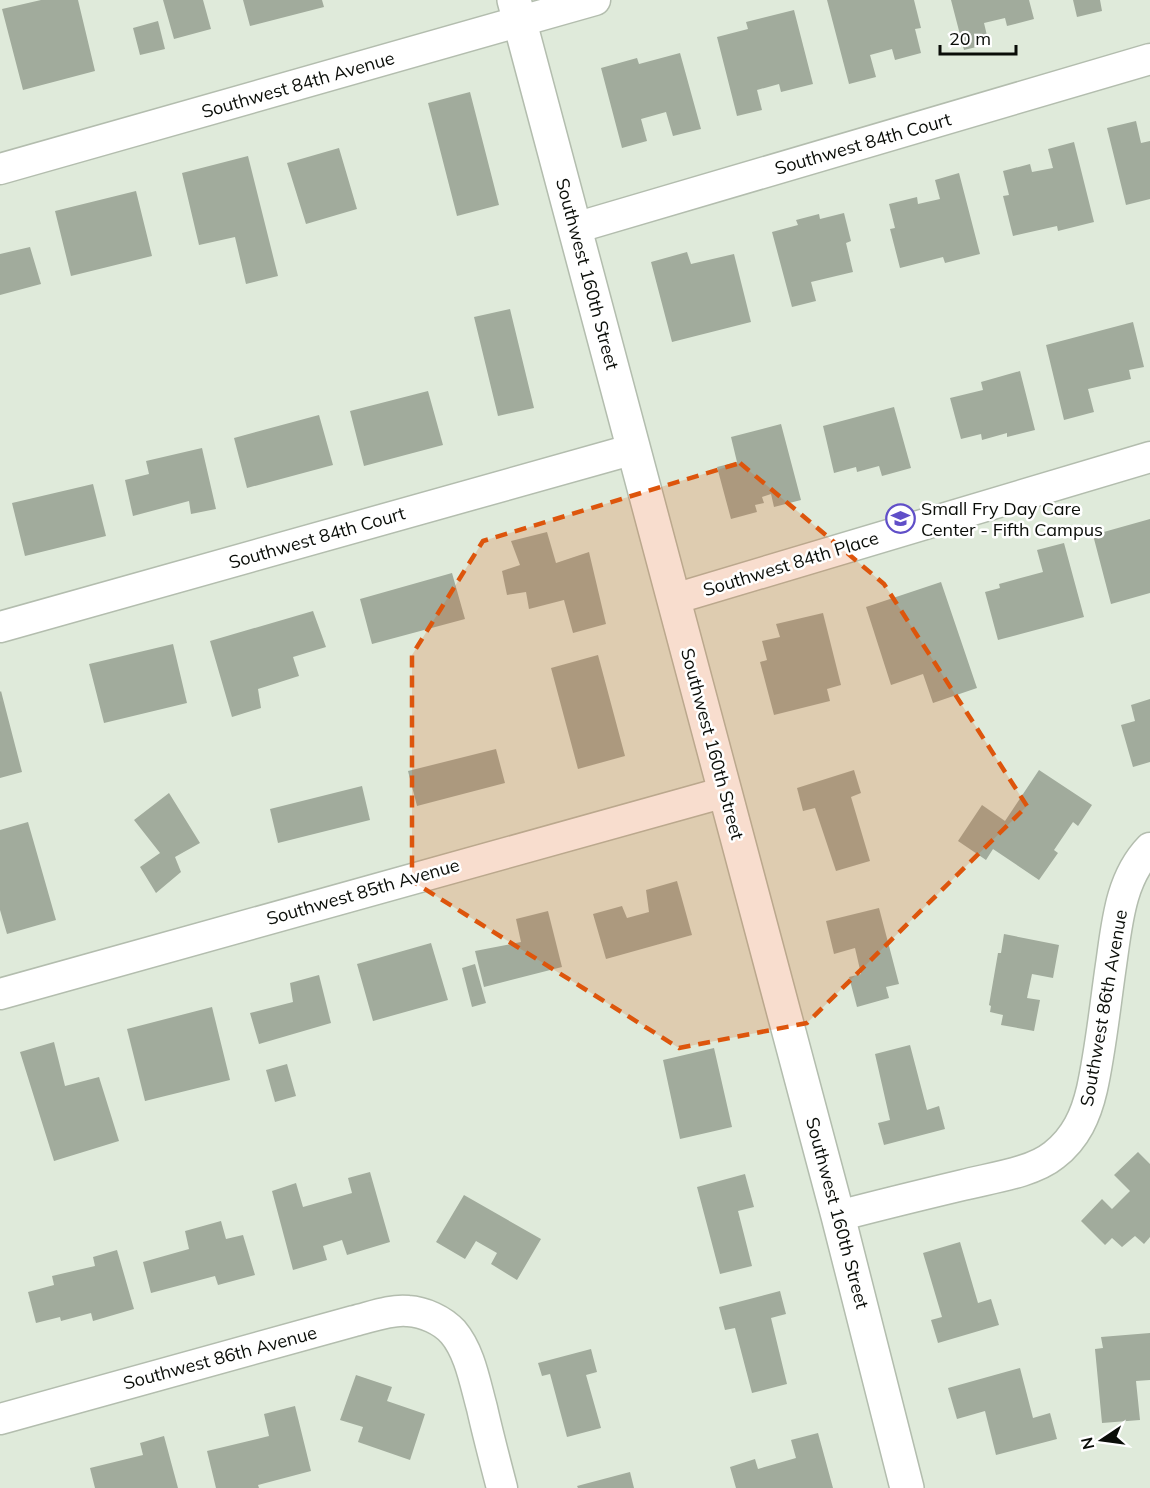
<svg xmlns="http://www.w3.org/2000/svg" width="1150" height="1488" font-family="Mulish,sans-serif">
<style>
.building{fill:#a1ab9c}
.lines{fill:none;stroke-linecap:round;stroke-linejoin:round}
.minor-casing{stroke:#b3bdae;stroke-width:33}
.tertiary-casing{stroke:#b3bdae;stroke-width:36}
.minor{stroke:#fff;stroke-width:30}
.tertiary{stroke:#fff;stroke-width:33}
.marked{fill:#dd550c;fill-opacity:0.2;stroke:#dd550c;stroke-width:4.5;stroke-dasharray:12 8;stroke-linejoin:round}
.labels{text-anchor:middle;stroke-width:5;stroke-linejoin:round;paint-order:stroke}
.street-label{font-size:18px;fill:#0a0d08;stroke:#fff}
.poi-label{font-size:18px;fill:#0a0d08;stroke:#fff;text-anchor:start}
</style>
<rect width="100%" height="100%" fill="#dfeada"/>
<path class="building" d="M41,0H78L95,71L23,90L2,9Z
M163,0H203L211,29L174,39Z
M243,0H322L324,7L250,26Z
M827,0H914L921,28L915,29L921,53L895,60L892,49L870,55L876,77L849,84Z
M951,0H1029L1034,19L1007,26L1005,18L984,23L989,44L964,50Z
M1073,0H1100L1102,11L1077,17Z
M794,10L813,84L781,92L779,84L757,90L762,110L737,116L717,37L748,29L746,22Z
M158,21L165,49L140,55L133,28Z
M680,53L701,129L673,136L666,112L641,119L647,141L622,148L601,68L637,58L639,64Z
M470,92L499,205L457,216L428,103Z
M1136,121L1141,143L1150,141V199L1126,205L1107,128Z
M1074,142L1094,222L1058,231L1057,226L1013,236L1003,196L1009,195L1003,171L1030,164L1032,172L1053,168L1048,149Z
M339,148L357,209L306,224L287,163Z
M248,156L278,276L246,284L235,237L199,245L182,173Z
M959,173L980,254L945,263L943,257L900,268L890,229L895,228L889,204L917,197L918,204L940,199L935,180Z
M136,191L152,256L71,276L55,211Z
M844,213L851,241L846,243L853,272L811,282L816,301L792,307L772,232L798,225L796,220L819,214L820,219Z
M30,247L41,284L0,295V254Z
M687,252L691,264L734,254L751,322L672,342L651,262Z
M510,309L534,408L498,416L474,317Z
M1133,322L1144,367L1129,370L1131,379L1088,389L1094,412L1064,420L1046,345Z
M1020,371L1035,430L1007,437V433L982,440L981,434L961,439L950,398L983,390L981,382Z
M428,391L443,445L364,466L350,411Z
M894,407L911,468L882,476L879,466L857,472L856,467L834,473L823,426Z
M319,415L333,465L247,488L234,438Z
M781,424L801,500L774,507L771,494L762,497L764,503L755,505L757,512L731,519L717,467L737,462L731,437Z
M202,448L216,509L191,514L189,501L133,516L125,480L149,474L146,461Z
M93,484L106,536L25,556L12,503Z
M1150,519V593L1111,604L1093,535Z
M547,532L556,563L589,552L606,624L573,633L564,600L529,609L526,592L507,595L502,571L520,565L511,541Z
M1064,543L1084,617L998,640L985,592L1000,588L999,584L1043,572L1037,550Z
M452,573L465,619L372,644L360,599Z
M941,582L977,688L933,703L923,674L891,685L866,607Z
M313,611L326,647L293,657L299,676L258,689L261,708L232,717L210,641Z
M823,613L841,685L827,689L830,701L774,715L760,662L767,660L762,641L780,637L776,624Z
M173,644L187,703L104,723L89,664Z
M598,655L625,756L578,769L551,668Z
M1,691L22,772L0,778V692Z
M1150,699V762L1133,767L1121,725L1135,721L1131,705Z
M496,749L505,783L417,806L408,771Z
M854,770L861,793L851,797L870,861L836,871L815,808L803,811L797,788Z
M1039,770L1092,805L1078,826L1073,822L1054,850L1058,853L1039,880L993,849L986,860L958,841L982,805L1005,821Z
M362,786L370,820L278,843L270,809Z
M169,793L200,843L175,857L181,872L156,893L140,867L160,853L134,820Z
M28,822L56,920L7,934L0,910V830Z
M677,881L692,935L606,959L593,914L622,906L627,918L649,912L646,890Z
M879,908L899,984L886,987L889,998L857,1007L849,977L861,974L855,948L834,954L826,921Z
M548,911L562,967L484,987L475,951L521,942L516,919Z
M1004,934L1059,945L1053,978L1032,974L1027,998L1040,1000L1034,1031L1001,1025L1003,1015L990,1012L991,1006L989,1005L998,953H1001Z
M431,943L448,1000L373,1021L357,964Z
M475,964L486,1003L472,1007L462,968Z
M319,975L331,1023L259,1044L250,1013L293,1002L290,983Z
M212,1007L230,1080L145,1101L127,1029Z
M54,1042L65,1086L99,1077L119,1141L54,1161L20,1052Z
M910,1045L927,1110L939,1106L945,1129L884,1145L878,1123L890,1120L875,1054Z
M714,1048L732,1127L680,1139L663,1060Z
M287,1064L296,1096L275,1102L266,1070Z
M1138,1152L1150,1164V1237L1144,1244L1135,1236L1122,1247L1112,1238L1105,1245L1081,1221L1102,1199L1112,1209L1130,1191L1114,1175Z
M370,1172L390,1242L347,1255L342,1240L323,1246L327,1260L293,1270L272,1191L296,1183L303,1207L352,1193L348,1178Z
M745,1174L754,1207L738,1211L752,1266L720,1274L697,1187Z
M464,1195L541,1239L517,1280L491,1264L497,1253L476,1241L465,1259L436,1242Z
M221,1221L226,1239L243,1235L255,1275L218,1285L215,1276L151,1293L143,1262L189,1249L185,1231Z
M960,1242L978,1303L991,1299L999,1325L938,1343L931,1320L942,1317L923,1253Z
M117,1250L134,1309L93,1321L91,1313L61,1321L60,1317L36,1323L28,1292L54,1285L52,1276L95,1266L93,1257Z
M780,1291L786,1314L771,1318L787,1384L752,1393L735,1328L725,1330L719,1307Z
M1150,1333V1380L1136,1381L1140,1420L1102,1423L1095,1349L1103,1348L1101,1337Z
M591,1349L597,1372L586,1375L601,1428L567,1437L550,1374L542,1376L538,1363Z
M1020,1368L1033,1418L1050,1413L1057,1439L996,1455L985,1411L957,1419L948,1388Z
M356,1375L392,1387L387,1401L425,1414L410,1460L358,1442L363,1427L340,1420Z
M295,1406L311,1471L258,1485L259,1488H216L207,1451L269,1436L264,1414Z
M818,1433L833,1488H736L730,1467L755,1459L758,1469L796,1458L791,1440Z
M164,1436L178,1488H95L90,1468L143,1455L140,1443Z
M630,1472L634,1488H578L577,1486Z"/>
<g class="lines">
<defs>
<path id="minor" d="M0,169L595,0
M575,228L1150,59
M674,599L1150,457
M0,627L634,449
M0,994L725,792
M838,1216C880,1205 921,1195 963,1185C990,1178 1032,1173 1054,1155C1076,1138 1086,1115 1092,1089C1101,1048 1105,1006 1111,965C1117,924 1120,879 1150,848
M0,1419L354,1321C371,1317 391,1309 408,1311C424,1312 442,1320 453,1332C470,1352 475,1383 482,1408C488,1435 495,1461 502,1488"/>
<path id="tertiary" d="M514,0L838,1216L907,1488"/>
</defs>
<use href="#minor" class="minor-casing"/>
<use href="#tertiary" class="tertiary-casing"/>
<use href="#minor" class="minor"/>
<use href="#tertiary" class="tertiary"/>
</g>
<path class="marked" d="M740,463L884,584L1027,806L807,1023L679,1048L412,881V655L483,541Z"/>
<defs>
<symbol id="school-ring" viewBox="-11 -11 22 22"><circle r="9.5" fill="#fff" stroke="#604fc8" stroke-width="1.5"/><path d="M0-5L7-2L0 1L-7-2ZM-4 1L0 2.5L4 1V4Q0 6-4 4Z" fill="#604fc8"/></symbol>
</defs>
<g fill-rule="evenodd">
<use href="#school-ring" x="884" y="502" width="33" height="33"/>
</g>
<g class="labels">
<g class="street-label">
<text transform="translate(298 85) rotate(-16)" y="6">Southwest 84th Avenue</text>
<text transform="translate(863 144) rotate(-16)" y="6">Southwest 84th Court</text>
<text transform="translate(587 274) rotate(75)" y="6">Southwest 160th Street</text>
<text transform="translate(317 538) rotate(-16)" y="6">Southwest 84th Court</text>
<text transform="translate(791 564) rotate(-17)" y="6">Southwest 84th Place</text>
<text transform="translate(712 744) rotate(75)" y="6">Southwest 160th Street</text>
<text transform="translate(363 892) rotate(-16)" y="6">Southwest 85th Avenue</text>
<text transform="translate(1104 1008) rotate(-80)" y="6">Southwest 86th Avenue</text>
<text transform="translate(837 1213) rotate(75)" y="6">Southwest 160th Street</text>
<text transform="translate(220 1358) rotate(-15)" y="6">Southwest 86th Avenue</text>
</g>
<g class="poi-label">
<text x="921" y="515">Small Fry Day Care<tspan x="921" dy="21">Center - Fifth Campus</tspan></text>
</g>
</g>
<g transform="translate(1102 1440) rotate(257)" stroke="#ffffff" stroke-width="4.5" paint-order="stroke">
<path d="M0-4.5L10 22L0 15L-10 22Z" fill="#0a0d08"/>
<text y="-9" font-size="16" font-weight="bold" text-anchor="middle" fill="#0a0d08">N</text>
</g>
<path d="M940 45v9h76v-9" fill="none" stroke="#0a0d08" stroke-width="3"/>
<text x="949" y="45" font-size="18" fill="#0a0d08" stroke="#ffffff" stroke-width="4.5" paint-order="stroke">20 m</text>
</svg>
